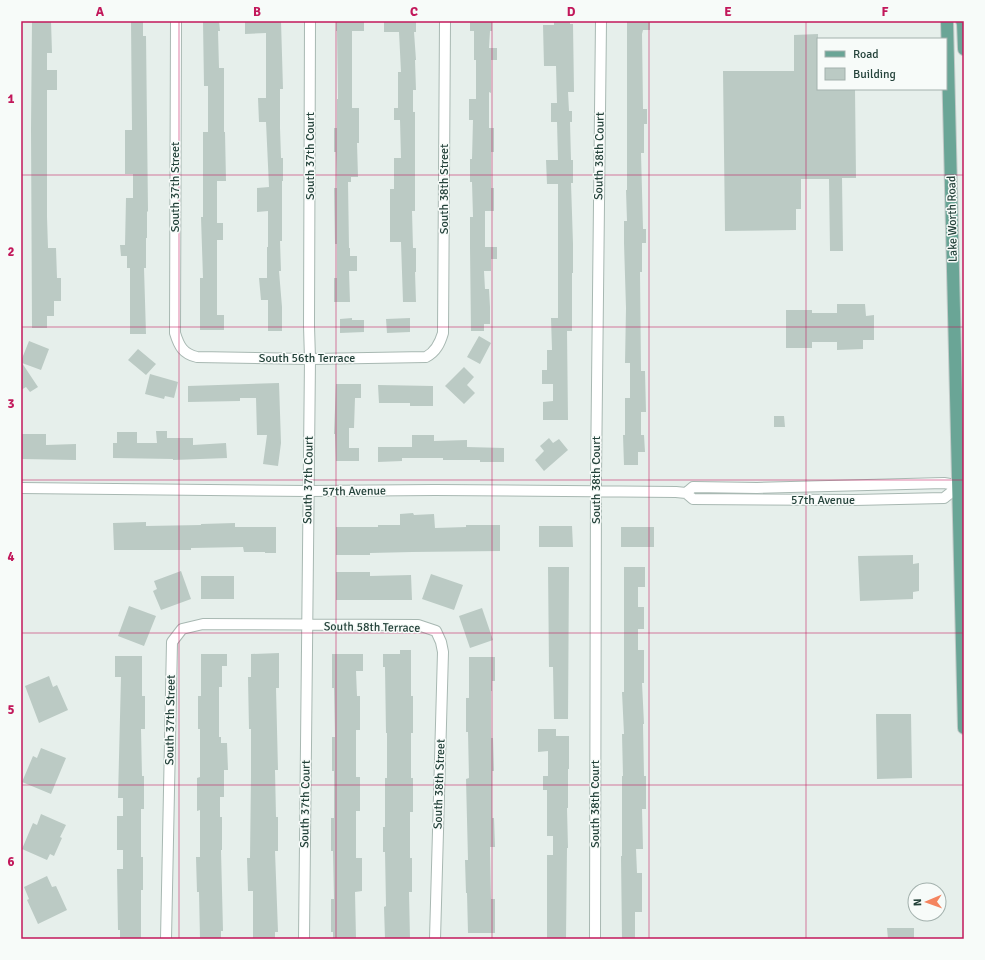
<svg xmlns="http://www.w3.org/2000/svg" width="985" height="960" font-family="Signika,sans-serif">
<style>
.building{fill:#bbcac4}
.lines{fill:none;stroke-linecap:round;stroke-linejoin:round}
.minor-casing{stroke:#a8b8b2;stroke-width:12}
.major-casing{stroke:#c2cac8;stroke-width:14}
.minor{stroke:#fff;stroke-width:10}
.major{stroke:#6aa596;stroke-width:12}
.grid{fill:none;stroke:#c2185b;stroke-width:1;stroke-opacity:0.55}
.labels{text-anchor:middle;stroke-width:3;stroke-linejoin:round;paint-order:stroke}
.street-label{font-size:12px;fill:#24423a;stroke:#f7fbf9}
.neatline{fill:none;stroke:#c2185b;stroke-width:1.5}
.grid-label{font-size:13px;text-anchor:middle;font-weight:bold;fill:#c2185b}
</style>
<rect width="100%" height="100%" fill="#e6efeb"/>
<path class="building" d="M32,21H51L52,53H47V70H57V90H47V217L48,248H56L57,278H61V301H54V316H47V328H32L31,129Z
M131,21H143V36H146L148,211L147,212V238H146V268H144L146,334H130V268H127V256H121L120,245H125L126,198H133V174H125V130H132Z
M203,21H219L220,31H218L219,68H224V132H225L226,181H217V223H223V240H217V315H224V330H200V278H203L201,217H203V132H208V86H204Z
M245,21H281L283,89H280V128L281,158H283V181H282V241H280L281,271H279L282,307V331H268V300H261L259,278H267V247H268V211L257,212V188L269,187L266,122H259L258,98H266V33L245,34Z
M336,21H364V31H352V108H359V143H357L358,177H351V182H348L349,248H350V256H357V271H349L350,302H334V278H337V244H335L334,188H337L336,152H334V128H337V99H338L337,31H336Z
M384,21H416V32H414L416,60H415L416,90H413V112H415V211H412L413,248H416V272H415L416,302H403L401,242H390V189H394V158H401L400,120H394V108H398V72H401L399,32H384Z
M470,21H492V31H490L489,48H497V60H491V93L489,92V128H494V152H491V188H494V211H485V247H497V259H491V271H484L485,289H489L490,307V324H484V331H471L470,247V217H473L472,182H470V159H472L473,120H469V99H476V60H474V31H470Z
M554,21H570V24H573L574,92H568L569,111H572V122H570L571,160H573V183H571L573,244V273H572V331H567L568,420H543V402L553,401V384H542V370H547V350H552L551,318H558V184H547L546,160H558L557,122H551V103H557L556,66H544L543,25H554Z
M627,21H650V30H643L642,34L643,109H647V124H644V153H641L643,229H646V243H642V272H640L641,371H645L646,412H641V435H644L645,452H638V465H624L623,435H625V398H630V363H625L626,308L624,243V221H627L626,190H627Z
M818,34V89H855L856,178H842L843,251H830L829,179H801V209H796V230L725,231L723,71H794V35Z
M837,304H865L866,316L874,315V340H863V349L837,350V342H812V348H786V310H812V313H837Z
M352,318V320H364V332L340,333V319Z
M410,318V332L387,333L386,319Z
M479,336L491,343L480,364L467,357Z
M29,341L49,349L41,370L22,363L38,387L30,392L26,387L21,390V361Z
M138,349L156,364L146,375L128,360Z
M464,367L474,377L467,385L475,393L464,404L445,386Z
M150,374L178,382L174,398L165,396L164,399L145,394Z
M279,383L281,443L278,466L263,464L267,435H257L256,398H240V401L188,402V386Z
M336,384H361V398H355L354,428H349V448H359V461H336L335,434H334Z
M378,385L433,386V406H410V403H379Z
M774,416H784L785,427H774Z
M156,431H167V438H193V445L226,443L227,458L173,460V459L113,458V443H117V432H137V443H157Z
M22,434H46V445L76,444V460L22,459Z
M412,435H434V441L467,440V447L504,448V462H480V460H443V458H402V461L378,462V447H412Z
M549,438L553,443L559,439L568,450L544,471L535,460L544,451L540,446Z
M413,513L414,515L434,514L435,528L466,527V525H500V551L412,552L370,553V555H336V527H378V525H400V514Z
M146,522V526L201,525V524L235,523V527H276V553H265V552H244L243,547L191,548V550H114L113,523Z
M539,526H572L573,547H539Z
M621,527H654V547H621Z
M913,555V564L919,563V591L913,592V599L860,601L858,556Z
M548,567H569L568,719H554L553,667H549Z
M624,567H645V587H638V607H644V629H638V650H644V683H642L644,724H643L644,776H646V809H642L643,849H636L637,873H642V912H635V939H622L621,856H622V776H623L622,734H624L622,692H624Z
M181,571L191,599L161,610L153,591L157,589L154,581Z
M336,572H370V576L411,575L412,600H336Z
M431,574L463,585L454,610L422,599Z
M201,576H234V599H201Z
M129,606L156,616L144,646L118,636Z
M482,608L493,640L470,648L459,616Z
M400,650H411V696H413V733H411V778H413V812H410V858H412V892H409L410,939H385L384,907L386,906L385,852H383V827H385V778H387V733H386L385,667H383V654H400Z
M279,653V688H276L278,770H275L276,817H278V851H275L278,932H275V939H253V891H248L247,858H250L251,777V729H249L248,677H251V654Z
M201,654H227V666H222V687H219V737H221V743H227L228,770H224V797H220V817H222V850H221L223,931H221V939H200L199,892H197L196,857H200V810L197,811V778L200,777V729H198V696H201Z
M332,654H363V671H356L357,696H360V730H356V777H360V811H356V858H362V891L355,892L356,939H333V932H331V899H334L333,851H331V818H334V771H332V737H335L334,688H332Z
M115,656H142V696H145V729H141L142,776H144V809H141V857H143V890H141V939H120V930H118L117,869H123V850H117V816H123V798H118L121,677H115Z
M469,657H495V681H492V691H491V738H493L494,771H492V818H494L495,847H490L491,899H495V933H468L467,893H466L465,860H468L466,779L469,778L468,732H466V698H469Z
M49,676L53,687L57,685L68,710L39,723L25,686Z
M876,714H911L912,778L877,779Z
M538,729H556V736H569V769H568V808H567L568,848H567L566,939H547V855H553V836H547V790H543V776H548V751L538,752Z
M41,748L66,758L51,794L22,782L33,756L37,758Z
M41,814L66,825L60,837L62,838L54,856L50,854L47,860L22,849L33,823L37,825Z
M47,876L52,887L56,886L67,910L38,924L27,900L29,899L24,887Z
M887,928H914V939H888Z"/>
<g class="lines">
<defs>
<path id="minor" d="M176,21L175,333C179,346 183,354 197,357L310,359L426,357C436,352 440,343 443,333L445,21
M21,488L307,491L435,490L676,492L686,493L693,499L854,500L944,498L959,486
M686,493L693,487L757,488L944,483L962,486
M166,939L172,642L182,629L203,624L418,625L436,631L441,642L443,652L435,939
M304,939L310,359L309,326L310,21
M595,939L596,477L601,21"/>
<path id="major" d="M947,21L964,728
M962,21L963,23L964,49"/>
</defs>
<use href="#minor" class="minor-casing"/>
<use href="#major" class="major-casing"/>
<use href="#minor" class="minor"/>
<use href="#major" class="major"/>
</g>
<path class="grid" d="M179,21V939M336,21V939M492,21V939M649,21V939M806,21V939M21,175H964M21,327H964M21,480H964M21,633H964M21,785H964"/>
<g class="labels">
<g class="street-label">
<text transform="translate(310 156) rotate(-90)" y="4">South 37th Court</text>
<text transform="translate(599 156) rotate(-89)" y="4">South 38th Court</text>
<text transform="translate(175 187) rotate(-90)" y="4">South 37th Street</text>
<text transform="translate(444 189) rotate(-90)" y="4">South 38th Street</text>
<text transform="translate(952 219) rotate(-91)" y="4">Lake Worth Road</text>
<text x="307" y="362">South 56th Terrace</text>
<text transform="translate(308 480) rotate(-89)" y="4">South 37th Court</text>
<text transform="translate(596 480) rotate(-90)" y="4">South 38th Court</text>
<text transform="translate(354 491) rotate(-1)" y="4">57th Avenue</text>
<text x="823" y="504">57th Avenue</text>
<text transform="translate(372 627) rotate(1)" y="4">South 58th Terrace</text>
<text transform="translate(170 720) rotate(-89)" y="4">South 37th Street</text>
<text transform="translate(439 784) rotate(-88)" y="4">South 38th Street</text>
<text transform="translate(305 804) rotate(-89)" y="4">South 37th Court</text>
<text transform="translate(595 804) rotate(-90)" y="4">South 38th Court</text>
</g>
</g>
<rect width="985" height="960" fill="none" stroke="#f7fbf9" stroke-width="44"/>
<rect x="817" y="38" width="130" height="52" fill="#f7fbf9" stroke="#a3b1ad"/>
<rect x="825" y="51" width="20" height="6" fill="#6aa596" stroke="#a3b1ad"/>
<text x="853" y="58" font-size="12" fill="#24423a">Road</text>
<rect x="825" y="68" width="20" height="12" fill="#bbcac4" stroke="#a3b1ad"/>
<text x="853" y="78" font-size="12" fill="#24423a">Building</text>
<g transform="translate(927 902) rotate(268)"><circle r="19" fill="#f7fbf9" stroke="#a3b1ad"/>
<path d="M0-3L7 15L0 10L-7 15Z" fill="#f4845f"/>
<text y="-6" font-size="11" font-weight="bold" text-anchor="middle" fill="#24423a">N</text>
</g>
<rect x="22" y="22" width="941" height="916" class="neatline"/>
<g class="grid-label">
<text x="100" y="16">A</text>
<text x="257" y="16">B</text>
<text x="414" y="16">C</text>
<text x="571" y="16">D</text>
<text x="728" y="16">E</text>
<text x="885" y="16">F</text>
<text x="11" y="103">1</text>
<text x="11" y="256">2</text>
<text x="11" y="408">3</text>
<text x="11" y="561">4</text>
<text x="11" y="714">5</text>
<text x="11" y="866">6</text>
</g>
</svg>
